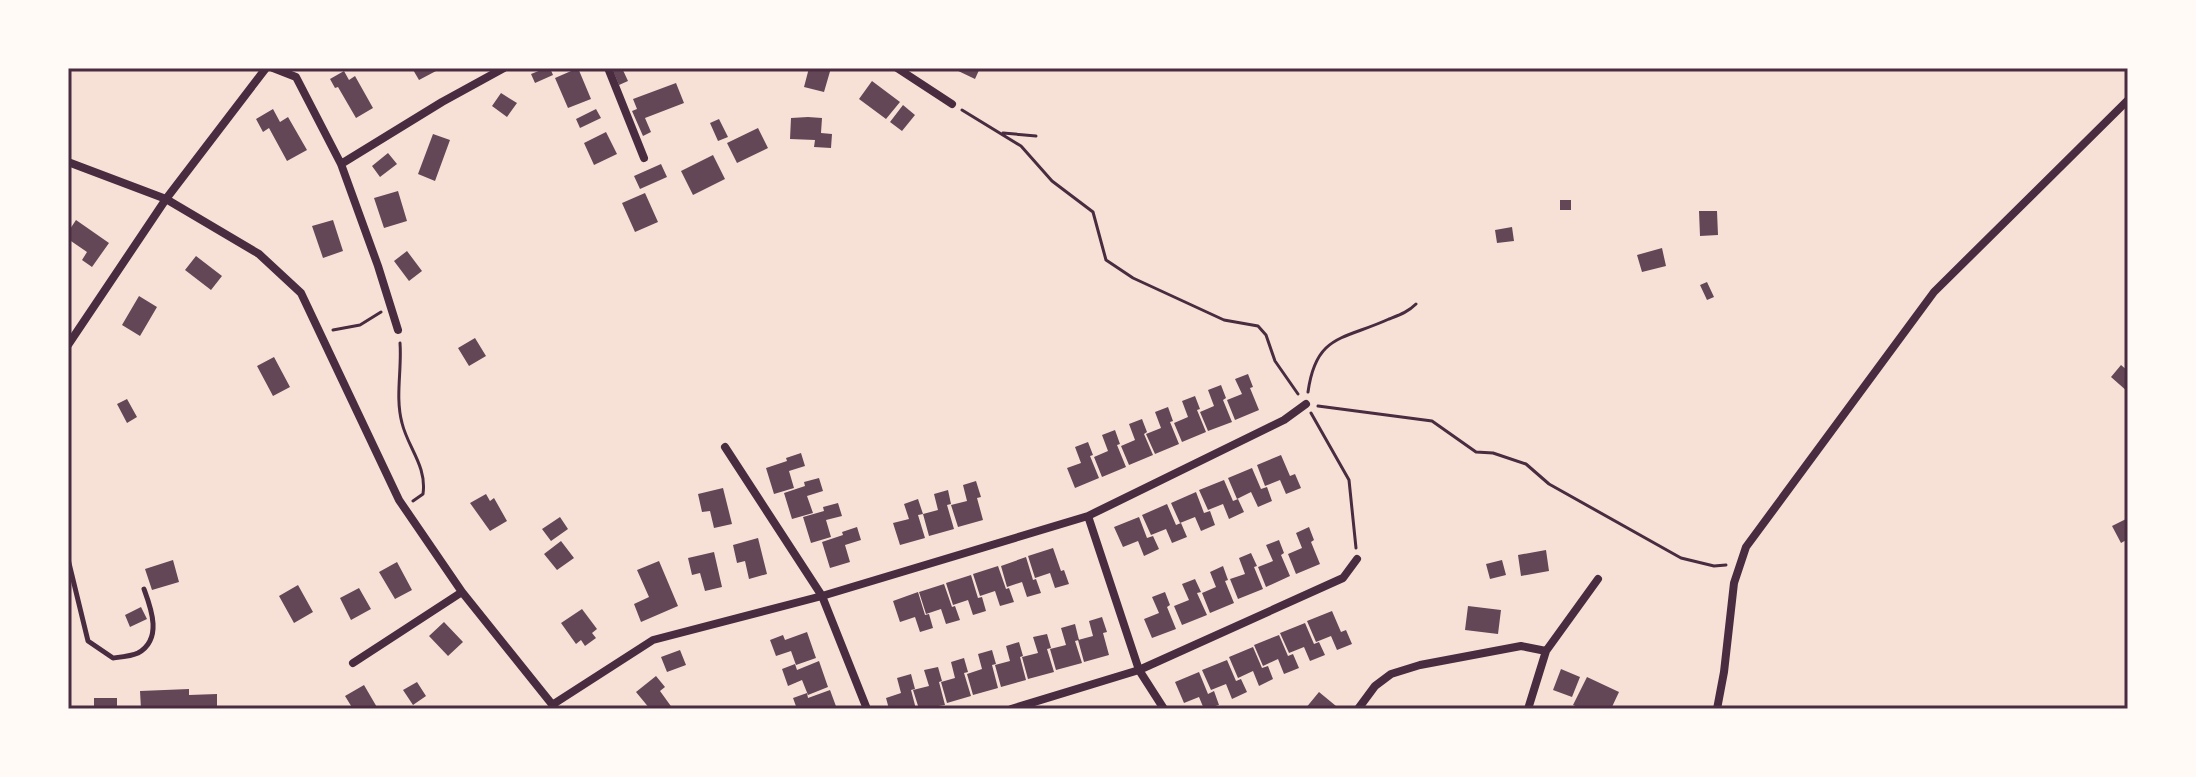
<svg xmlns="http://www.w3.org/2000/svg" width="2196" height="777" font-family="'DM Sans',sans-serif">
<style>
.building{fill:#644757}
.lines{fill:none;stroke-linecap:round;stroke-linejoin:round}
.path{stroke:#4a2c40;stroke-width:3}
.service{stroke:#4a2c40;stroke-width:5}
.minor{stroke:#4a2c40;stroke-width:8}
.neatline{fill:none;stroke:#4a2c40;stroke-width:3}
</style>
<rect width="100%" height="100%" fill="#f7e1d7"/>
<path class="building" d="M412,68H435L436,71L419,80Z
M546,68H550L553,75L535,83L531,74Z
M578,68L591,99L568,108L555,78Z
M612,68H622L628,81L619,85Z
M809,68H831L824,92L804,87Z
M952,68H980L975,79Z
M344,71L349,80L355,76L373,108L356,118L338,87L335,88L330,79Z
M872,81L900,102L886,119L859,99Z
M676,83L684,103L645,118L651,132L643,136L632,111L637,109L633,99Z
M501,93L517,103L507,117L492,106Z
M903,105L915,115L902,131L890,122Z
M273,109L280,122L288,117L307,150L287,161L269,128L263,132L256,119Z
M596,109L601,118L580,128L576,119Z
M808,117L822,118L821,133L832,134L831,148L814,147L815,140L790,139L791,118Z
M719,119L728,137L718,141L710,123Z
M758,128L768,148L737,163L727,143Z
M606,132L617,154L594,165L584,143Z
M433,134L450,140L435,181L418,174Z
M388,153L397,164L380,177L372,166Z
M713,155L725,179L693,195L681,171Z
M661,164L667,177L640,189L634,176Z
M398,191L407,221L384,228L374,198Z
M645,193L658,222L635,232L622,203Z
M1560,200H1571V210H1560Z
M1699,211H1717L1718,235L1700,236Z
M76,220L109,243L92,267L82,260L87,252L68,239V232Z
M333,220L343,251L323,258L312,226Z
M1512,227L1514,241L1497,243L1495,230Z
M1662,248L1666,266L1642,272L1637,255Z
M407,251L422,271L409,281L394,261Z
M196,256L222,276L211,290L185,270Z
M1707,282L1714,297L1707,300L1700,285Z
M139,296L157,307L140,336L122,325Z
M475,338L486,356L469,366L458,348Z
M274,357L290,387L273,396L257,366Z
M2121,365L2128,371V392L2111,377Z
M1248,374L1253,387L1250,388L1259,410L1235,420L1227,400L1242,394L1235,379Z
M1221,385L1226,398L1223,400L1232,422L1208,431L1200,412L1214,406L1208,390Z
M1195,396L1200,409L1197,410L1206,432L1182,442L1174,423L1188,417L1182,401Z
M127,399L137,417L127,423L117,404Z
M1168,407L1173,421L1170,422L1179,444L1155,454L1146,434L1161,428L1155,412Z
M1142,419L1147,432L1144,434L1153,455L1129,465L1121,446L1135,440L1129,424Z
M1115,430L1120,444L1117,445L1126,467L1102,477L1094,457L1108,451L1102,435Z
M1088,442L1093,455L1090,456L1099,478L1075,488L1067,468L1081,463L1075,447Z
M801,453L805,466L789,471L794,488L774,494L766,468L787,461L786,458Z
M1281,455L1290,476L1295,474L1301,488L1286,494L1280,480L1265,486L1257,465Z
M1252,468L1261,489L1267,487L1272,501L1258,507L1251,492L1237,499L1228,478Z
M819,478L823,491L807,496L813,513L792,519L784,493L805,486L804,482Z
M1224,480L1233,501L1238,499L1244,512L1229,519L1223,504L1208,510L1199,490Z
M976,481L981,497L977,498L983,520L958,527L951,505L967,501L963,485Z
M723,488L732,524L714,528L710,511L702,512L698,494Z
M948,490L951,504L947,505L954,529L929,536L923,514L938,510L934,494Z
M1196,492L1204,513L1210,511L1215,525L1201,531L1195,517L1180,523L1171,503Z
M486,494L490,501L494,498L507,521L490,531L470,503Z
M918,499L923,514L918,515L925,538L900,545L893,523L909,519L904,504Z
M838,503L842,516L826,520L831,537L811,543L803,517L824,511L823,507Z
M1167,504L1176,525L1181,523L1187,537L1172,543L1166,529L1151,535L1142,515Z
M560,517L568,529L551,541L542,529Z
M1139,517L1147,538L1153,536L1159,549L1144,556L1138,541L1123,547L1114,527Z
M2128,518V539L2121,543L2112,526Z
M857,527L861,540L845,545L850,562L830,568L822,542L843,535L842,532Z
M1309,527L1314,540L1311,542L1320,564L1296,574L1288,554L1302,548L1296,533Z
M758,538L767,574L749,579L745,561L737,563L733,545Z
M1279,540L1284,553L1281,555L1290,576L1266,587L1258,567L1273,561L1266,545Z
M561,541L574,558L557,570L544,554Z
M1053,548L1061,571L1064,570L1069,584L1055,588L1050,573L1035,578L1028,556Z
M1546,550L1549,571L1521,576L1518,555Z
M714,552L722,587L705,591L700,573L692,575L688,558Z
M1251,553L1257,566L1254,567L1263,589L1238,599L1230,579L1245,574L1239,558Z
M1026,557L1033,580L1036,579L1041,593L1027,597L1022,582L1007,587L1001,566Z
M173,560L179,582L152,590L145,569Z
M1502,560L1506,575L1490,579L1486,564Z
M659,561L678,606L641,622L634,604L649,597L637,570Z
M397,562L412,590L395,599L379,572Z
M998,566L1006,589L1009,588L1014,602L1000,606L995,591L980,596L973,574Z
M1223,566L1228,580L1225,581L1234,603L1210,613L1202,593L1216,587L1210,572Z
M971,575L978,598L982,597L986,611L973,615L968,600L953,605L946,583Z
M1195,579L1201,592L1197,593L1207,615L1182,625L1174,606L1189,600L1182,584Z
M944,584L952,607L955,606L960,620L946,624L941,609L926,614L919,592Z
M298,585L313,612L294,623L279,596Z
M359,588L371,609L351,620L340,598Z
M918,592L925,615L929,614L933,628L920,632L915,617L900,622L893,601Z
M1165,592L1170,605L1167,607L1176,629L1152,638L1144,619L1159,613L1152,597Z
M1468,606L1501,610L1498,634L1465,630Z
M141,607L147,619L130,627L125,615Z
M582,609L597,629L592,633L596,638L585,646L581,640L576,644L561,623Z
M1332,611L1341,632L1346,630L1352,644L1337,650L1331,636L1316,642L1307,621Z
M1102,617L1107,632L1103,633L1109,655L1084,662L1078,640L1093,636L1089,621Z
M444,622L463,642L448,656L429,636Z
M1305,623L1314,644L1319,642L1325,655L1310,661L1304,647L1289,653L1280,633Z
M1075,624L1079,640L1075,641L1082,663L1056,670L1050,649L1066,645L1061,628Z
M807,632L816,658L796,665L791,651L776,656L770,640L783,635L785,640Z
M1047,634L1051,648L1047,649L1054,672L1028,679L1022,657L1038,653L1033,637Z
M1279,635L1288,656L1293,654L1299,668L1284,674L1278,659L1263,666L1254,645Z
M1019,642L1023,656L1020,657L1026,680L1001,687L995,665L1010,661L1006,646Z
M1253,647L1262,668L1268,666L1273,679L1259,686L1253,671L1238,678L1229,657Z
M680,650L686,665L667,672L661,657Z
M992,650L996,664L992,665L998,688L973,695L967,674L982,669L978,654Z
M964,658L968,672L964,673L971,696L947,703L941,682L955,678L951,662Z
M1227,660L1236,681L1241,679L1247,692L1232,699L1226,684L1211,690L1202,670Z
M819,661L828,687L808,695L802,680L788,686L782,669L795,664L797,670Z
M938,667L942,681L939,682L945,705L919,709L913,690L929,686L924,670Z
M1561,669L1580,677L1572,697L1553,690Z
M1199,672L1208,694L1214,691L1219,705L1204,709L1199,697L1184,703L1175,682Z
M911,674L915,689L911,690L916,709H889L886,698L901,693L897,678Z
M656,676L665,687L660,691L673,709H650L636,692Z
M1587,677L1619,692L1611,709H1582L1573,705Z
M417,682L426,696L413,705L403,690Z
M364,685L378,709H353L345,696Z
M189,689V695L217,694V709H141L140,691Z
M830,690L837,709H797L793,698L807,693L808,698Z
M1319,692L1336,706L1334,709H1305Z
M94,698H117V709H94Z"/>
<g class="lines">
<path class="path" d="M962,110L1021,146L1052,181L1093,212L1106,260L1133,278L1224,320L1258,326L1266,335L1275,361L1298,394
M1003,133L1036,136
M333,330L360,325L381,312
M400,343C402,370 395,397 402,423C408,448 427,466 423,494L413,501
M1308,392C1316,334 1343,340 1389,319C1399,315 1408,312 1416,304
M1318,406L1432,421L1476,452L1493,453L1526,464L1549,484L1681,558L1714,566L1726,565
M1311,413L1349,480L1356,548"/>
<path class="service" d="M68,559L88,641L113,658C121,657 132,656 138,653C163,639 151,608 144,589"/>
<path class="minor" d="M273,68L296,77L341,164L378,266L398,330
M608,68L644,158
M897,68L952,104
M68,162L166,199L259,254L301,293L399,500L462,592L555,708
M341,164L442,102L504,68
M68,345L166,199L266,68
M725,447L822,596L867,709
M1088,516L1139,670L1164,709
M353,663L462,592
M552,705L653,640L822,596L1088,516L1284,420L1306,404
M1011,709L1139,670L1343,578L1357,559
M1358,709L1375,686L1391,674L1420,665L1521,646L1546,651L1598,579
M1528,709L1546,651
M1717,709L1724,672L1734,583L1746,547L1934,292L2128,100"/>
</g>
<rect width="2196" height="777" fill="none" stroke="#fffaf5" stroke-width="140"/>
<rect x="70" y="70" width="2056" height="637" class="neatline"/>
</svg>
